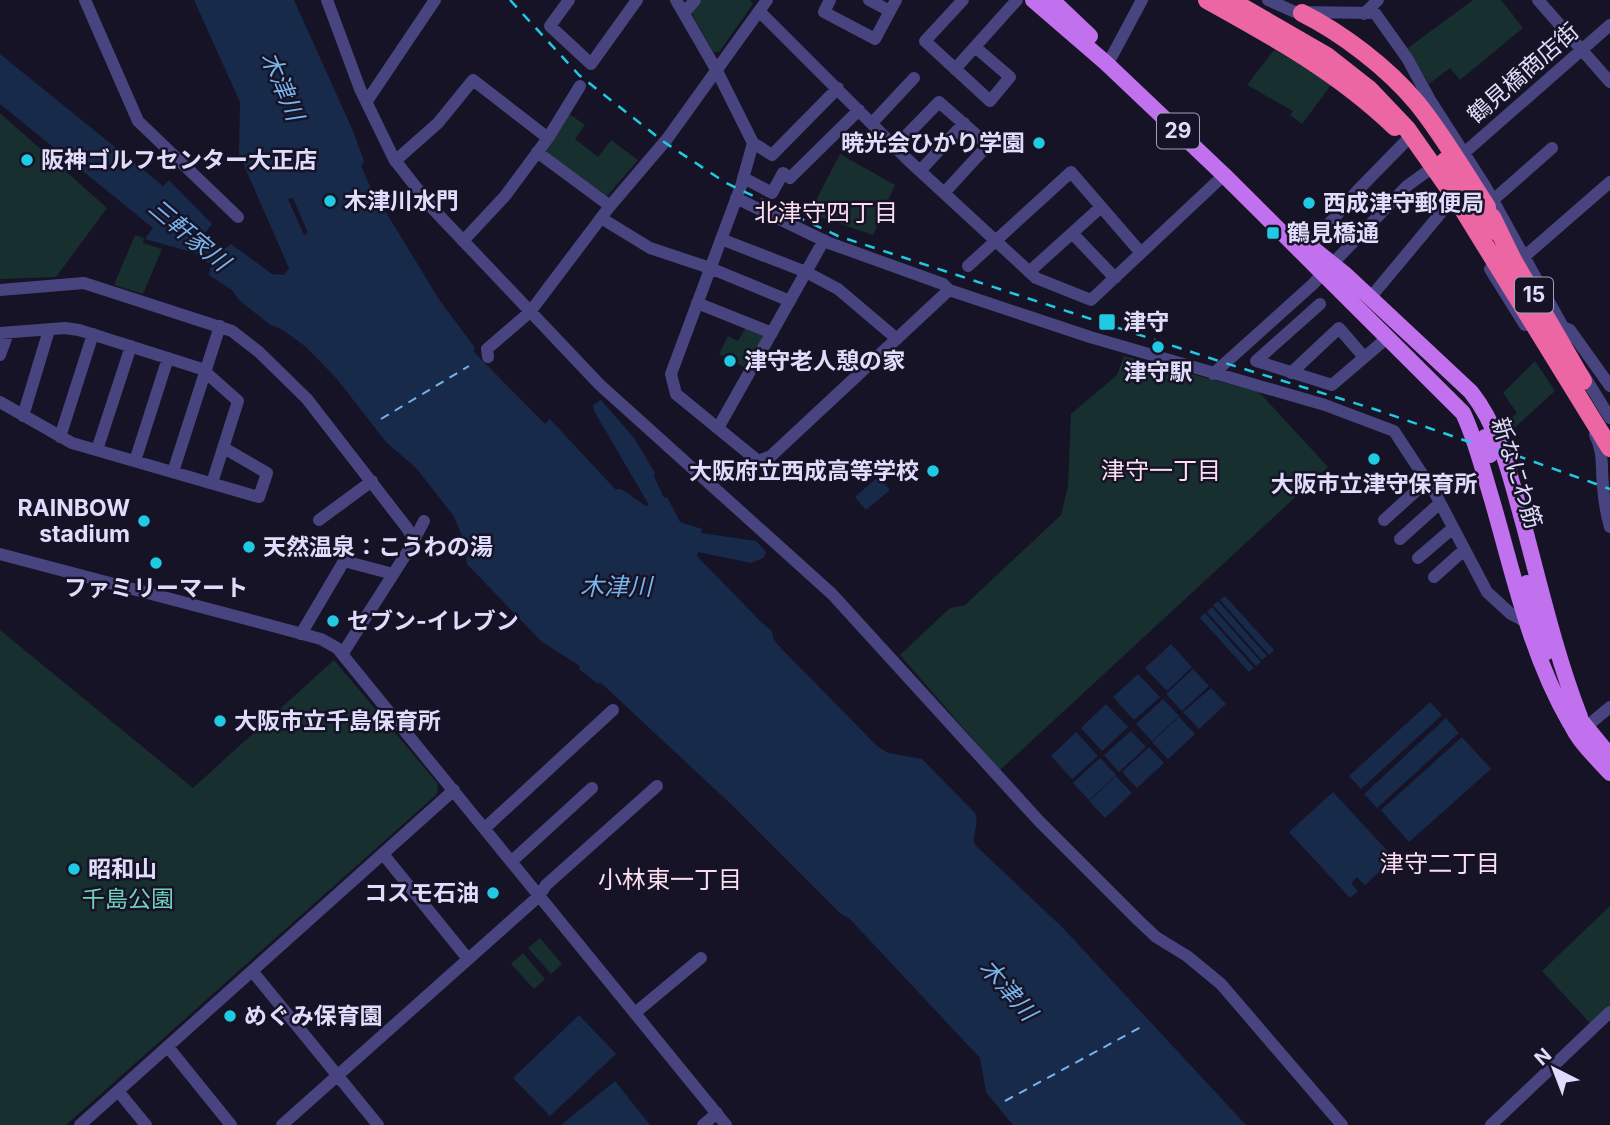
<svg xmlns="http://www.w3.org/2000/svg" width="1610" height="1125" font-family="Inter,'Noto Sans JP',sans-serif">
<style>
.green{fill:#172f2f}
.water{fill:#172a4a;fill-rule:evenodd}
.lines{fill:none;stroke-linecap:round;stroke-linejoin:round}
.ferry{stroke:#77b4ed;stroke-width:2;stroke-dasharray:9 7;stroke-linecap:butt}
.minor{stroke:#48447f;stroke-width:12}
.major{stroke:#c171ed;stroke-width:16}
.highway{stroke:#eb66a3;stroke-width:18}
.rail{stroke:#20cae2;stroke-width:2.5;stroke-dasharray:10 9;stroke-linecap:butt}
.major-bridge{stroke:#c171ed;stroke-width:16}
.highway-bridge{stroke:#eb66a3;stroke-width:18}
.poi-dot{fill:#20cae2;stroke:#171326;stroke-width:2.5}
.labels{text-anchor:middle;stroke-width:5;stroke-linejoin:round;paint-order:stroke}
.shield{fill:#171326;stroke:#a4a0bb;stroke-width:2}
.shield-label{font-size:21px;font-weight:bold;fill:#e0dcfb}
.street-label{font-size:23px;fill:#e0dcfb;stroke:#171326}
.poi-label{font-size:23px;font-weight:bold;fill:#e0dcfb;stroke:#171326;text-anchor:start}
.park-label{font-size:23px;fill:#71d2bc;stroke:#171326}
.water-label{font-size:24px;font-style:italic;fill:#77b4ed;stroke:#171326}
.neighbourhood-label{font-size:24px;fill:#fbdef0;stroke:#171326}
</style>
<rect width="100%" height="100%" fill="#171326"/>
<path class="green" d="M699,0H750L753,4L719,52H713L692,14L693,8Z
M1473,0H1501L1523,28L1460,80L1450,68L1429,84L1408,48Z
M1274,50L1303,66L1331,85L1302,124L1290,115L1293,111L1247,85Z
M0,113L107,208L56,277L0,279Z
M568,113L585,125L575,139L598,157L611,140L638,160L608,195L605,196L541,152Z
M840,154L895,185L873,235L820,217L816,200Z
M135,235L144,238L143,243L162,249L143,294L114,285Z
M747,325L769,334L746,368L719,354L728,336L738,341Z
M1124,356L1259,392L1328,467L1000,770L900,655L950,608L965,605L1061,515L1068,486L1071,414L1117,375Z
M1535,361L1555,391L1504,437L1501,428L1517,413L1503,393Z
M0,630L193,788L334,660L438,784L437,794L66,1125H0Z
M1610,906V1006L1591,1024L1542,971Z
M540,938L562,964L551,974L528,948Z
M523,953L545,979L534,989L511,964Z"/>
<path class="water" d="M194,0H294L353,131L364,161L361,166L378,204H381L438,298L475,348L473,351L545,424L550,419L615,489H621L646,506L649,505L594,411L593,405L601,400L634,438L655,473L654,476L664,498L667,497L680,522L702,529L701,533L756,541L766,552L763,558L751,563L698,552L697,556L762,623L772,631L773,638L777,644L877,746L888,753L922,759L975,813C980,824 971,835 975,845L1063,928L1246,1125H1013L986,1092L980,1058L849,918L841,914L734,807L600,682L598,684L579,669L580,666L542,642L467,564L464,540L453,515L416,468L386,442L337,379L306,347L283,330L269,324L239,300L232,290L209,275L211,265L195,253L145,239L153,228L0,104V54L163,186L169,180L212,224L205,233L223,250L231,244L272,274L284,275L290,267L288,266L239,154L240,102ZM293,198L308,233L304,235L288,199Z
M878,477L890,490L866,510L855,497Z
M1225,596L1274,650L1269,655L1220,600Z
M1218,601L1267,656L1262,660L1213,605Z
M1212,607L1261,662L1256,666L1207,612Z
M1205,613L1254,668L1249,672L1200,618Z
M1171,644L1192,667L1167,691L1145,668Z
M1193,669L1209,686L1182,711L1166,694Z
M1138,674L1160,697L1134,720L1113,697Z
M1211,688L1226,704L1199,729L1183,712Z
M1163,699L1179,716L1152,741L1136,724Z
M1430,702L1442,715L1361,789L1349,776Z
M1106,704L1128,727L1102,751L1081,728Z
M1179,717L1195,734L1168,759L1152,742Z
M1446,718L1459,733L1377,808L1364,794Z
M1131,731L1146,747L1119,772L1104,755Z
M1076,732L1098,756L1072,779L1051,756Z
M1462,737L1491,769L1409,842L1381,810Z
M1149,747L1164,763L1137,788L1122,772Z
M1100,758L1116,775L1089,800L1073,783Z
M1116,776L1132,793L1105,818L1089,801Z
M1333,792L1394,858L1365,885L1357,877L1351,883L1358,891L1350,898L1289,832Z
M579,1015L616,1054L550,1116L513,1078Z
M615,1081L650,1125H561Z"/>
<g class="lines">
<path class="ferry" d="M381,419L469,366
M1005,1101L1143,1026"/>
<path class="minor" d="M85,0L138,121L238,217
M327,0L360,89L394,159L433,209L600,385L832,594L1039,821L1139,921L1156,937L1187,956L1221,984L1342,1125
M569,0L550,26L591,64L637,0
M676,0L717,71L753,143L741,186L671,374L676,394L758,461L771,456L949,290
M830,0L824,12L875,39L896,0
M869,0L890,11
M963,0L925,41L990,101L1010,77L975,47
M1268,0L1295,12L1375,13L1407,58L1430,100L1485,186L1563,327L1565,343
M1538,0L1610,82
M759,11L907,159L1036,278L1091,300L1224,175
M684,13L695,0
M1364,14L1378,0
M1106,63L1112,56L1142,0
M955,69L1017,0
M367,101L435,0
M872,123L914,78
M753,143L772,155L838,88
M895,147L939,102L988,145L944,193
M537,152L610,206
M1464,153L1610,25
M395,161L438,123L473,80L548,138
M920,171L964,123
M744,178L772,193L783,173L790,178L859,110
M736,198L829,243L943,284L949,290L1090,337L1325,405L1394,431L1436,495L1487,592L1511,614L1526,622
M1493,200L1552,148
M601,218L650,248L710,268L790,301
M1072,233L1115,278
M721,239L806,272L838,289L897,339
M463,241L505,196L548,138L580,86
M1310,246L1358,190L1405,142
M1525,256L1610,182
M968,266L1071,172L1141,253
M1490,269L1525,325
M1029,272L1101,207
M0,290L84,283L232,331L259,352L307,399L407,528L411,535V544
M1370,298L1450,202
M697,303L772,333
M1320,304L1256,361L1332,385L1387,338
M1563,327L1570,330L1610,386
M0,333L65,328L79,330L202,369L238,401L212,483
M0,355L8,333
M488,357L487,349L530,312L610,206L667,139L767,0
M1291,373L1339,328L1364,357
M1213,374L1312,285L1407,186L1429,170
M1583,374L1610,418
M0,402L72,443L259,497L267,473L224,448
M23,416L49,330
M718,428L824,240
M1595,435C1604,452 1601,468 1603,486C1604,500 1606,513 1610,527
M60,437L93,334
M97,450L131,346
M135,461L168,358
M173,472L220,326
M319,520L372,481
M1384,520L1427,481
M1400,539L1440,503
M0,554L269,625L321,639L337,648L726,1125
M1418,558L1453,528
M1434,577L1464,550
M301,634L344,561L393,574
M343,653L408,551L424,521
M1580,732L1610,707
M485,828L613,710
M383,854L468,959
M512,861L592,788
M253,972L378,1125
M635,1013L701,958
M168,1047L231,1125
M118,1091L146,1125
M80,1125L454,790
M282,1125L539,896L546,885L657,786
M703,1125L717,1113
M1491,1125L1610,1012"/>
<path class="major" d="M1033,0L1106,63L1224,175L1463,413C1476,440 1483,471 1492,500C1514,576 1530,654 1570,723
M1052,0L1090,36
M1311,247L1346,275L1471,392C1501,430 1511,480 1524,526C1541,590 1556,655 1580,717
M1527,583L1547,652
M1574,712L1610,756
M1567,713C1573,737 1594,755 1610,773"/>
<path class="highway" d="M1207,0C1274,37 1339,73 1395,127
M1302,13C1342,33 1388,68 1417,103C1443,135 1464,172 1487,207"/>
<path class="rail" d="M510,0L579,75L664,142L726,183L838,236L1225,363L1377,410L1475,444L1501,450L1610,489"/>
<path class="major-bridge" d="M1485,437L1490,455"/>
<path class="highway-bridge" d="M1230,0L1327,56L1369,89L1407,129L1459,203L1610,448
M1445,161L1491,231
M1492,217L1513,260L1583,381"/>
</g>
<g class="poi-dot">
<circle cx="1039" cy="143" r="7"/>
<circle cx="27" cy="160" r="7"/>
<circle cx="330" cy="201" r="7"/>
<circle cx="1309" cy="203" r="7"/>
<rect x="1266" y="226" width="14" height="14" rx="3.5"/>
<rect x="1098" y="313" width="18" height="18" rx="3.5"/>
<circle cx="1158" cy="347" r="7"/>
<circle cx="730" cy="361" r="7"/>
<circle cx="1374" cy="459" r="7"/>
<circle cx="933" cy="471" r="7"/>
<circle cx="144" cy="521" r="7"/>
<circle cx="249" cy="547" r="7"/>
<circle cx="156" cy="563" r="7"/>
<circle cx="333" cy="621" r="7"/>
<circle cx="220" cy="721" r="7"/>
<circle cx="74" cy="869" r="7"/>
<circle cx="493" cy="893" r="7"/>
<circle cx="230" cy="1016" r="7"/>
</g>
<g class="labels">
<g class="shield">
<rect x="1157" y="113.5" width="42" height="35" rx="5"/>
<rect x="1515" y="277.5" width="38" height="35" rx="5"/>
</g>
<g class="shield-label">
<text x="1178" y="138">29</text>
<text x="1534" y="302">15</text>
</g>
<g class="street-label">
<text transform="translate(1523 73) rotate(-41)" y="8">鶴見橋商店街</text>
<text transform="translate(1517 473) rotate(72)" y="8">新なにわ筋</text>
</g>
<g class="poi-label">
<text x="1025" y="151" text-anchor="end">暁光会ひかり学園</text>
<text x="41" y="168">阪神ゴルフセンター大正店</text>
<text x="344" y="209">木津川水門</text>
<text x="1323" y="211">西成津守郵便局</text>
<text x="1287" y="241">鶴見橋通</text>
<text x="1123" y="330">津守</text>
<text x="744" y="369">津守老人憩の家</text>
<text x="1158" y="380" text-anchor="middle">津守駅</text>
<text x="919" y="479" text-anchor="end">大阪府立西成高等学校</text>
<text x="1374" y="492" text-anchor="middle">大阪市立津守保育所</text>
<text x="130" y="516" text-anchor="end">RAINBOW<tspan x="130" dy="26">stadium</tspan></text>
<text x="263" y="555">天然温泉：こうわの湯</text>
<text x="156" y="596" text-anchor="middle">ファミリーマート</text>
<text x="347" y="629">セブン-イレブン</text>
<text x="234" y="729">大阪市立千島保育所</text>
<text x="88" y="877">昭和山</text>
<text x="479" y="901" text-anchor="end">コスモ石油</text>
<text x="244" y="1024">めぐみ保育園</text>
</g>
<g class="park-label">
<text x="128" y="907">千島公園</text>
</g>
<g class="water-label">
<text transform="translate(282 86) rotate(67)" y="8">木津川</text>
<text transform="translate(189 235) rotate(40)" y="8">三軒家川</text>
<text x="616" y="595">木津川</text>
<text transform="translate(1008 990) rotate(49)" y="8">木津川</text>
</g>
<g class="neighbourhood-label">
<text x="826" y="221">北津守四丁目</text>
<text x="1161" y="479">津守一丁目</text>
<text x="1440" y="872">津守二丁目</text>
<text x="670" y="888">小林東一丁目</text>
</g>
</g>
<g transform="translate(1554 1069) rotate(318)" stroke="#171326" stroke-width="5" paint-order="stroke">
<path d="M0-5L12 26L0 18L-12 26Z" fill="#e0dcfb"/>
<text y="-10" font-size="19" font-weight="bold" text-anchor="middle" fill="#e0dcfb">N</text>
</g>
</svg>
